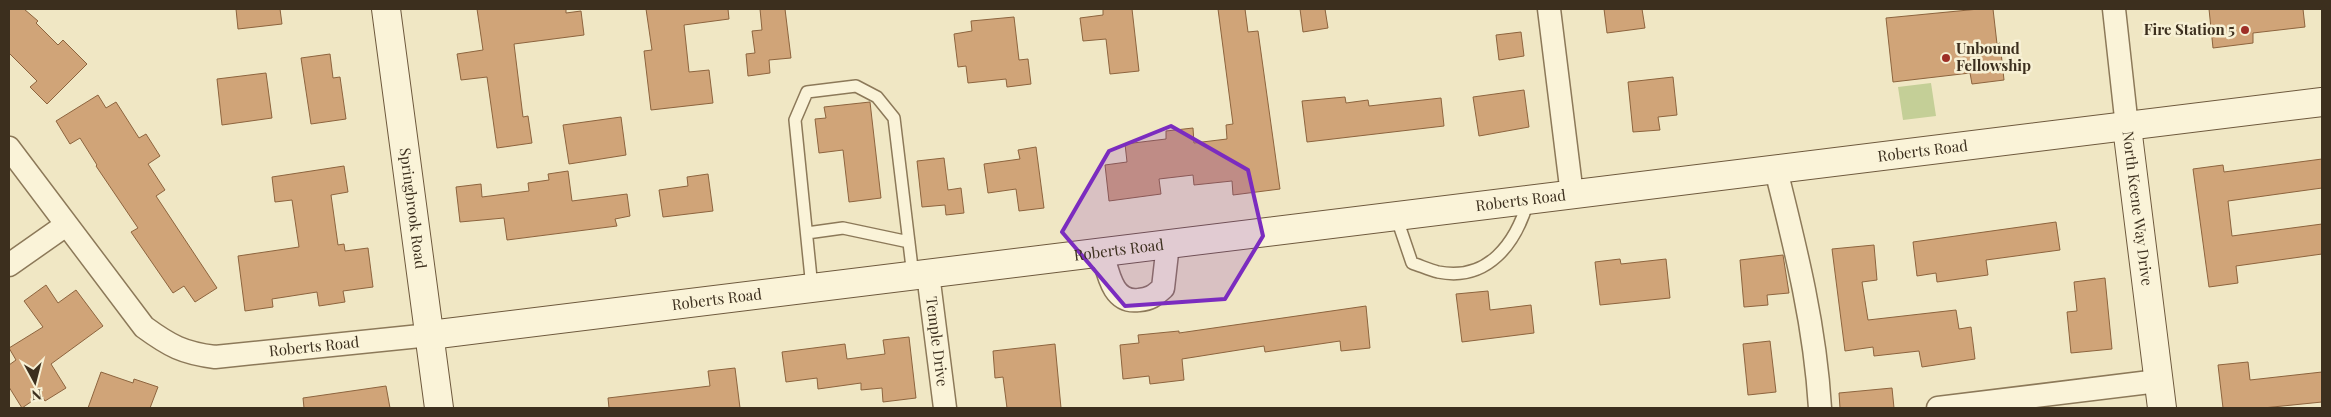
<svg xmlns="http://www.w3.org/2000/svg" width="2331" height="417" font-family="'Playfair Display',serif">
<style>
.green{fill:#c4cf97}
.building{fill:#d0a478;stroke:#8d643e}
.lines{fill:none;stroke-linecap:round;stroke-linejoin:round}
.lane-casing{stroke:#8c7959;stroke-width:14}
.street-casing{stroke:#8c7959;stroke-width:25}
.secondary-casing{stroke:#6e593d;stroke-width:30}
.lane{stroke:#faf3d8;stroke-width:11}
.street{stroke:#faf3d8;stroke-width:22}
.secondary{stroke:#faf3d8;stroke-width:28}
.marked{fill:#7b2cbf;fill-opacity:0.2;stroke:#7b2cbf;stroke-width:4;stroke-linejoin:round}
.poi-dot{fill:#9e2f26;stroke:#f7f0d4;stroke-width:2}
.labels{text-anchor:middle;stroke-width:5;stroke-linejoin:round;paint-order:stroke}
.poi-label{font-size:15px;font-weight:bold;fill:#3c2f1e;stroke:#f7f0d4;text-anchor:end}
.street-label{font-size:15px;fill:#3c2f1e;stroke:#f7f0d4}
</style>
<rect width="100%" height="100%" fill="#f0e7c4"/>
<path class="green" d="M1931,83L1936,116L1903,120L1898,87Z"/>
<path class="building" d="M9,9H24L38,21L36,23L58,45L63,40L87,64L47,104L30,87L37,81L9,53Z
M236,9H280L282,24L238,29Z
M477,9H566V13L581,11L584,35L514,44L523,117L528,116L532,143L497,148L487,77L461,80L457,54L483,50Z
M646,9H728L729,19L684,25L689,72L709,70L713,103L651,110L644,51L652,50Z
M760,9H785L791,58L769,60L770,73L748,76L746,54L755,53L752,31L762,30Z
M1103,9H1132L1139,71L1110,74L1106,39L1083,41L1080,18L1103,15Z
M1218,9H1245L1248,32L1258,31L1280,189L1233,195L1232,181L1194,185L1193,175L1159,179L1161,194L1109,201L1105,165L1127,162L1125,144L1166,139V131L1193,128L1194,143L1227,139L1226,125L1233,124Z
M1300,9H1325L1328,28L1303,32Z
M1604,9H1642L1645,28L1607,33Z
M1979,9H1993L1997,44L2000,43L2004,80L1972,84L1970,73L1893,82L1886,18Z
M2209,9H2303L2305,27L2253,33V43L2213,48Z
M1014,17L1019,60L1028,59L1031,84L1007,87L1006,79L968,83L966,66L958,67L954,34L972,31L971,21Z
M1521,32L1524,56L1499,60L1496,35Z
M330,54L333,78L340,77L346,119L311,124L301,58Z
M266,73L272,118L222,125L217,79Z
M1673,77L1677,115L1658,117L1660,130L1633,132L1628,82Z
M1524,90L1529,127L1479,136L1473,97Z
M98,95L106,108L116,102L139,138L146,134L160,156L148,164L165,190L156,196L217,288L195,302L184,286L173,293L131,232L138,228L96,166L97,165L80,138L70,144L56,121Z
M1345,97L1346,103L1368,100L1369,106L1441,98L1444,126L1307,142L1302,101Z
M870,102L881,198L849,202L843,150L819,153L815,119L826,118L824,107Z
M621,117L626,155L569,164L563,125Z
M1036,147L1044,208L1019,211L1016,189L988,193L984,164L1020,159L1018,150Z
M944,158L948,190L961,188L964,213L946,215L945,205L922,207L917,161Z
M2322,159V188L2228,201L2232,236L2322,224V254L2236,266L2238,283L2209,287L2193,169L2223,165L2224,172Z
M344,166L348,192L331,195L338,245L344,244L345,251L368,248L373,287L343,291L345,302L319,306L317,292L272,299L273,307L245,311L238,256L299,247L292,200L275,202L272,177Z
M568,171L572,201L627,194L630,216L615,219L617,226L507,240L504,218L460,222L456,187L481,184L482,197L529,191L528,183L549,180L548,174Z
M708,174L713,211L663,217L659,190L688,186L687,177Z
M2056,222L2060,250L1986,260L1988,275L1937,282L1936,273L1917,276L1913,242Z
M1874,245L1877,280L1862,282L1868,320L1956,310L1959,329L1971,327L1975,359L1922,367L1919,351L1874,356L1873,347L1845,351L1832,249Z
M1783,255L1789,293L1767,295L1768,305L1744,307L1740,260Z
M1620,259L1621,264L1666,259L1670,298L1600,305L1595,262Z
M2105,278L2112,349L2071,353L2067,312L2077,311L2074,282Z
M46,285L58,303L76,290L103,326L51,364L66,388L45,401L41,395L22,408L9,387V365L16,360L9,348L43,327L24,301Z
M1488,291L1490,310L1531,305L1534,333L1462,342L1456,294Z
M1366,306L1370,348L1341,351L1340,341L1265,352L1264,346L1182,359L1184,380L1150,384L1149,376L1123,379L1120,345L1139,343L1138,335L1179,331V333Z
M909,337L916,398L883,402L882,388L861,390V383L818,389L817,378L786,382L782,352L845,344L847,359L885,354L883,340Z
M1770,341L1776,392L1748,395L1743,344Z
M1055,344L1061,408H1007L1003,377L995,378L993,351Z
M2248,362L2250,380L2322,372V402L2263,408H2223L2218,365Z
M735,368L740,408H609L608,398L710,386L708,371Z
M101,372L133,383L134,379L158,387L150,408H88Z
M386,386L390,408H304L303,398Z
M1892,388L1894,408H1840L1839,393Z"/>
<g class="lines">
<defs>
<path id="lane" d="M1396,216L1412,263C1421,266 1430,270 1438,272C1488,282 1516,243 1528,201
M807,233L843,228L909,242
M812,288L795,120L807,92L856,86L877,97L894,118L913,276"/>
<g id="street">
<path d="M1549,9L1572,195"/>
<path d="M2114,9L2127,127"/>
<path id="s1" d="M9,148L144,327C170,346 183,353 215,357L430,335"/>
<path d="M1776,170C1796,250 1815,325 1820,408"/>
<path d="M1102,252C1108,272 1112,304 1139,300C1150,299 1154,296 1163,288L1168,244"/>
<path d="M9,265L66,225"/>
<path id="s2" d="M928,274L945,408"/>
<path d="M1938,408L2158,381"/>
</g>
<g id="secondary">
<path id="s3" d="M386,9L439,408"/>
<path id="s4" d="M2127,127L2162,408"/>
<path id="s5" d="M430,335L2322,102"/>
</g>
</defs>
<use href="#lane" class="lane-casing"/>
<use href="#street" class="street-casing"/>
<use href="#secondary" class="secondary-casing"/>
<use href="#lane" class="lane"/>
<use href="#street" class="street"/>
<use href="#secondary" class="secondary"/>
</g>
<path class="marked" d="M1171,126L1248,170L1263,236L1225,299L1125,306L1062,232L1109,151Z"/>
<g class="poi-dot">
<circle cx="2245" cy="30" r="5"/>
<circle cx="1946" cy="58" r="5"/>
</g>
<g class="labels">
<g class="poi-label">
<text x="2235" y="35">Fire Station 5</text>
<text x="1956" y="54" text-anchor="start">Unbound<tspan x="1956" dy="17">Fellowship</tspan></text>
</g>
<g class="street-label">
<text dy="5" stroke="none"><textPath href="#s5" startOffset="1504">Roberts Road</textPath></text>
<text dy="5" stroke="none"><textPath href="#s5" startOffset="1099">Roberts Road</textPath></text>
<text dy="5" stroke="none"><textPath href="#s3" startOffset="201">Springbrook Road</textPath></text>
<text dy="5" stroke="none"><textPath href="#s4" startOffset="82">North Keene Way Drive</textPath></text>
<text dy="5" stroke="none"><textPath href="#s5" startOffset="694">Roberts Road</textPath></text>
<text dy="5" stroke="none"><textPath href="#s5" startOffset="289">Roberts Road</textPath></text>
<text dy="5" stroke="none"><textPath href="#s2" startOffset="68">Temple Drive</textPath></text>
<text dy="5" stroke="none"><textPath href="#s1" startOffset="402">Roberts Road</textPath></text>
</g>
</g>
<rect width="2331" height="417" fill="none" stroke="#3c2f1e" stroke-width="20"/>
<g transform="translate(35 382) rotate(173)" stroke="#f7f0d4" stroke-width="4" paint-order="stroke">
<path d="M0-4L9 19L0 12L-9 19Z" fill="#3c2f1e"/>
<text y="-8" font-size="14" font-weight="bold" text-anchor="middle" fill="#3c2f1e">N</text>
</g>
</svg>
